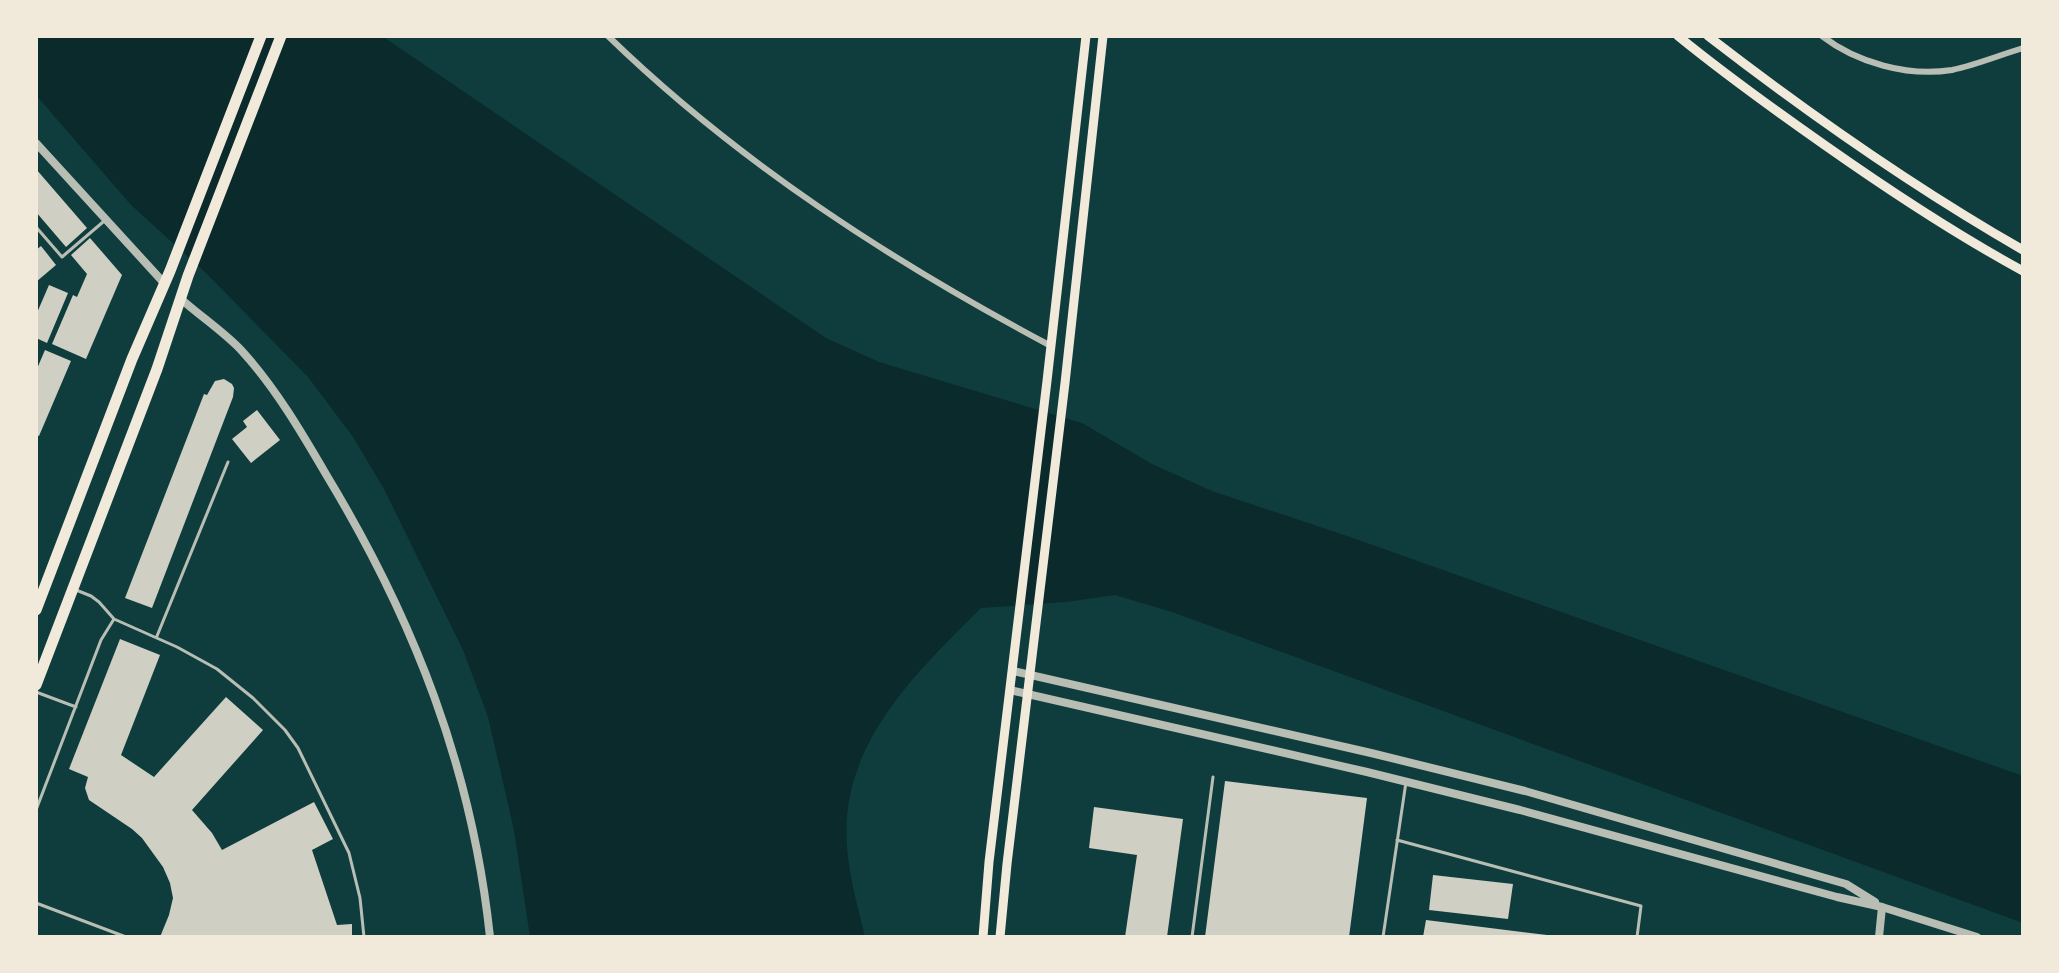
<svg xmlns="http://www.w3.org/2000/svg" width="2059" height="973" font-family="'Playfair Display',serif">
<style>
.water{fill:#0a2a2b}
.building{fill:#cfcfc3}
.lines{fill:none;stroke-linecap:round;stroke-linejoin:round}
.service{stroke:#b8beb3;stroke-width:3}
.minor{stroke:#b8beb3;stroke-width:6}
.tertiary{stroke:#b8beb3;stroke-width:8}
.secondary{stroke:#f1e9da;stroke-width:9}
.trunk{stroke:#f1e9da;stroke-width:11}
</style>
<rect width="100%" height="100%" fill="#0f3d3e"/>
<path class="water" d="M36,36H382L826,338L879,362L1082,423L1152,464L1212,491L1353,538L2023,776V923L1172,612L1115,595L1066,602L981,608C915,674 839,745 847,846C849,877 858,907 865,937H530L514,830L488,717L463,650L384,489L353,437L308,377L206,273L131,205L36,95Z"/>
<path class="building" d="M36,169L87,228L66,247L36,212Z
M90,238L122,275L86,359L52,344L73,295L77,297L87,274L71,255Z
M41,246L56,265L36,282V250Z
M49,285L68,293L47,343L36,338V315Z
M45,350L71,361L39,436L36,435V371Z
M224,379L232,384L234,388L233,397L152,608L125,598L204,394L207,395L215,381Z
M257,410L280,440L251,463L232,439L247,427L243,421Z
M120,639L160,655L121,755L154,777L226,697L263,730L192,810L212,833L222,850L314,802L333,839L312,850L337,925L352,924V937H160L169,915L173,898L170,883L163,867L142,838L132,829L89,800L85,788L88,777L69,769Z
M1225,781L1367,798L1349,937H1205Z
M1094,807L1183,819L1167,937H1125L1137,855L1089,848Z
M1433,875L1513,884L1508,919L1429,910Z
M1426,920L1547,935V937H1423Z"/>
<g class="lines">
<path class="service" d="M36,227L62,257L103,222
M76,590L91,596L99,602L114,619L177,647L217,669L253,698L285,730L298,748L349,853L360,898L364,937
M157,636L228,462
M36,692L76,707
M36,810L101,640L114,619
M1397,840L1641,906L1637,937
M36,903L126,937
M1192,937L1213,777
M1383,937L1406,782"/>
<path class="minor" d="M608,36C738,162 891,261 1051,346
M1822,36C1857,63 1908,77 1952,70C1976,65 2000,55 2023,48"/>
<path class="tertiary" d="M36,143L164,283
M181,299C200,316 224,332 241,350C275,387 302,433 327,476C414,620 472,768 490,937
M1013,671L1371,753L1525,791L1846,884L1875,902
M1010,690L1367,772L1520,810L1837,897L1882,907L1977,937
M1879,937L1882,907"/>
<path class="secondary" d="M1678,36C1726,75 1776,111 1826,146C1890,191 1955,234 2023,271
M1708,36C1809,114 1913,187 2023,250
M983,937L989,862L1047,381L1086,36
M1000,937L1007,864L1065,383L1103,36"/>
<path class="trunk" d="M36,610L132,359L170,271L261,36
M36,685L157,369L188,276L281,36"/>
</g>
<rect width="2059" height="973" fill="none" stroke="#f1e9da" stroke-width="76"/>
</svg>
